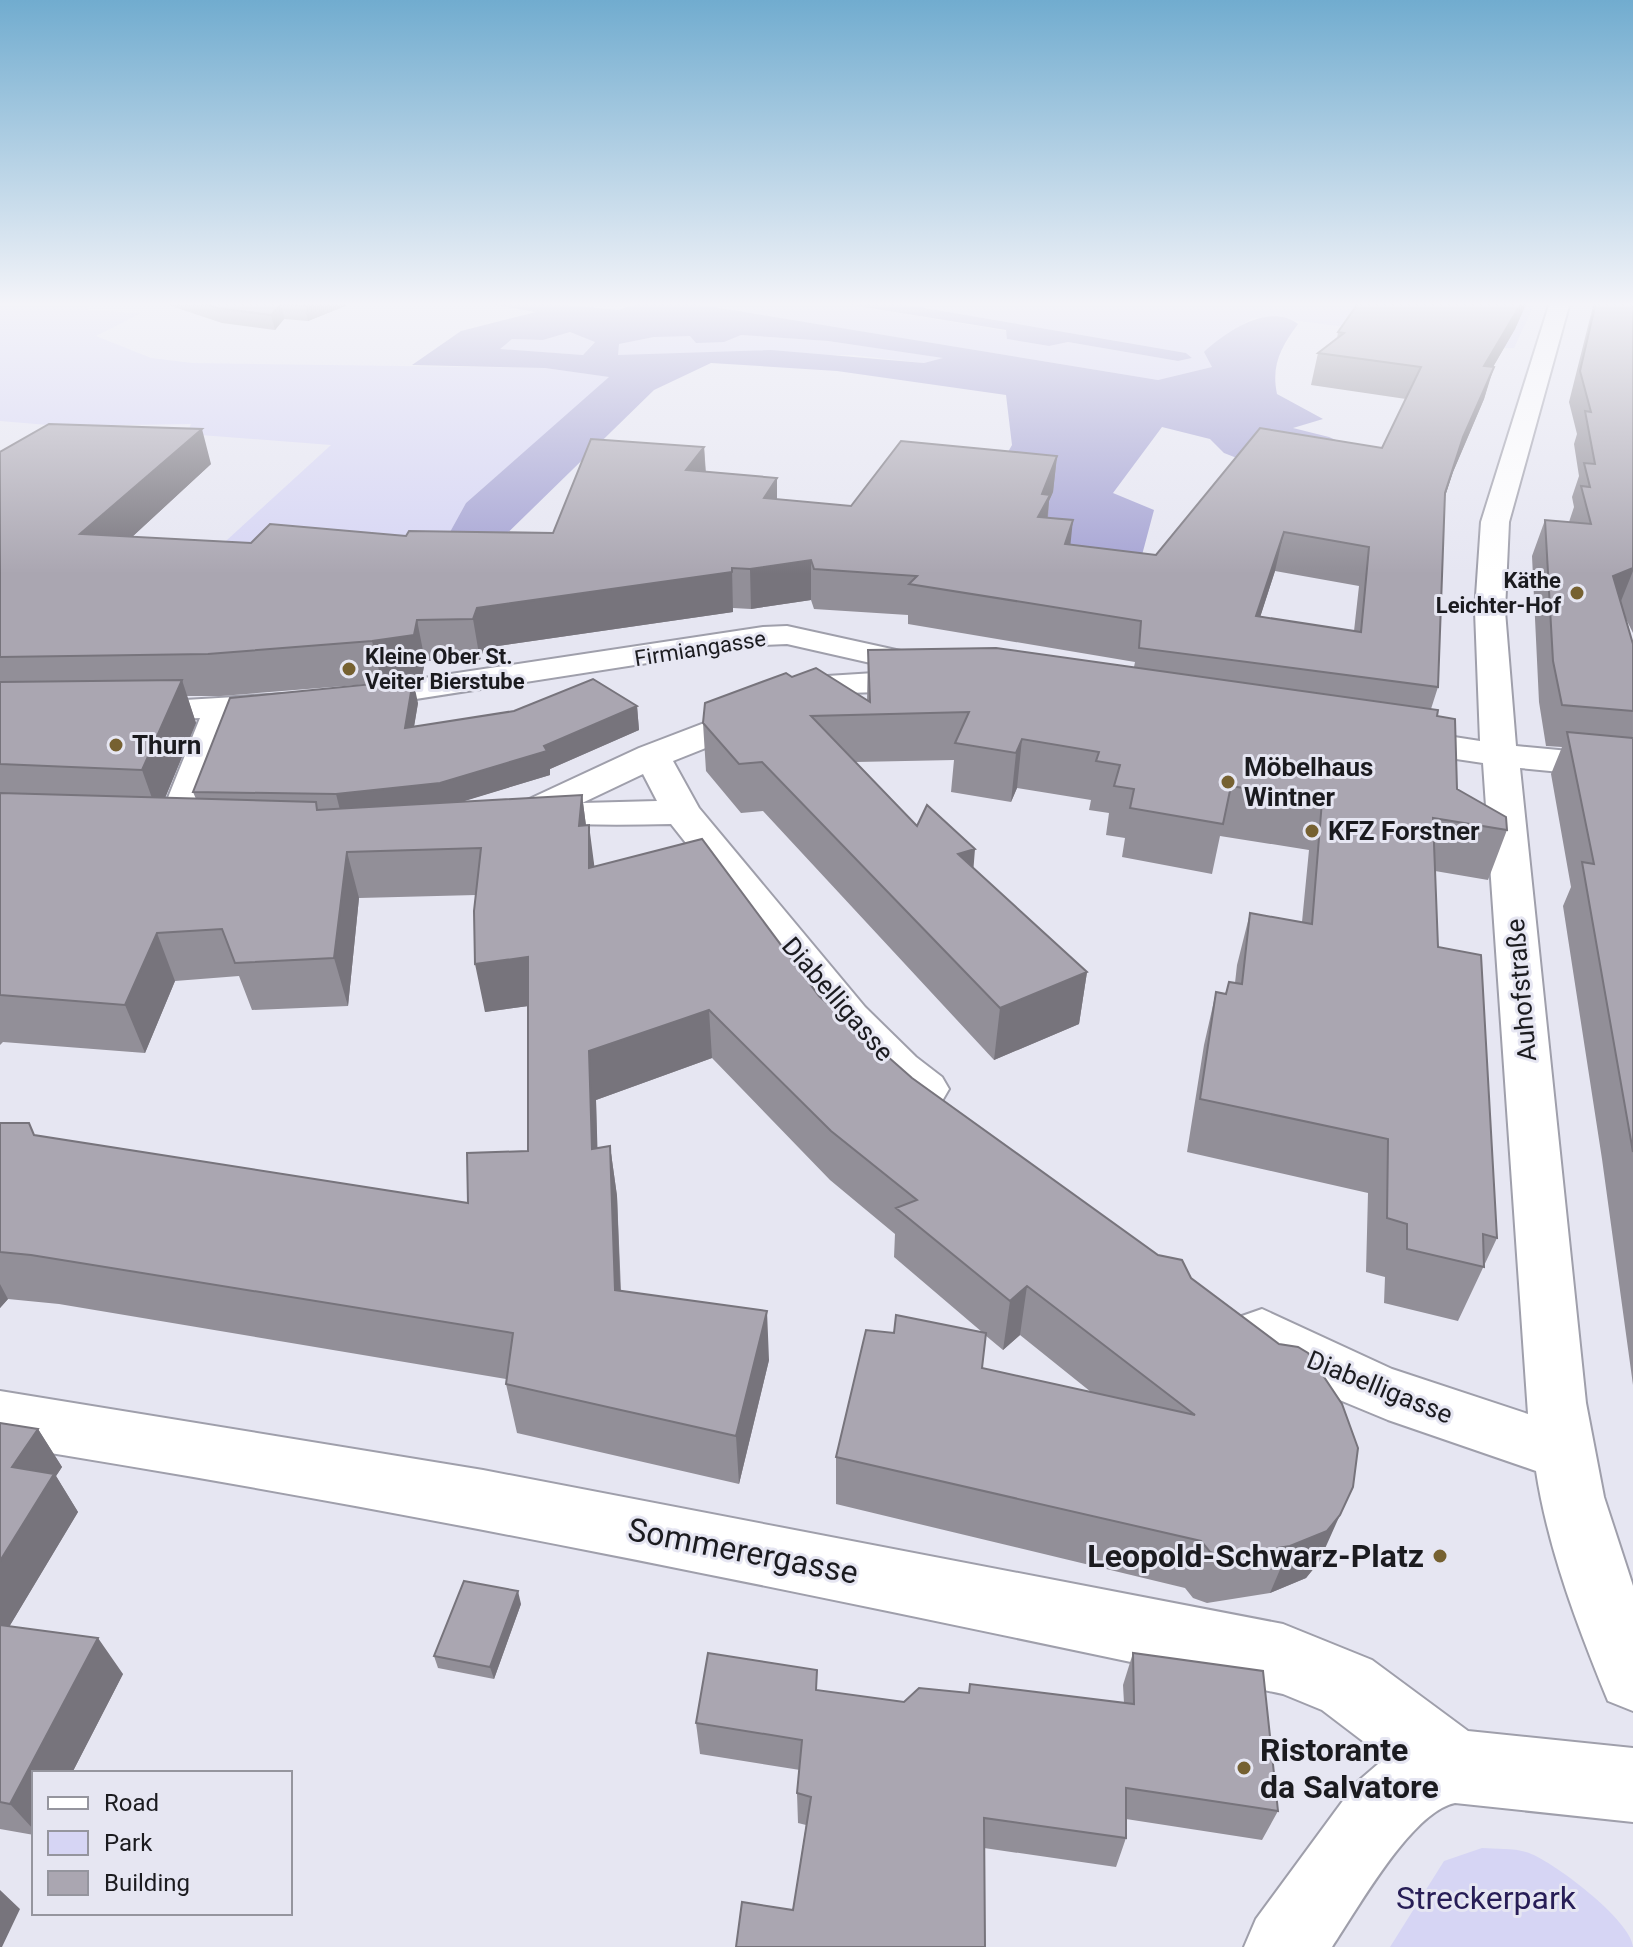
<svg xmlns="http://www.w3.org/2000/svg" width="1633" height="1947" font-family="Roboto,sans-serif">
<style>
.green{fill:#d6d5f4}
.forest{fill:#a5a3d3;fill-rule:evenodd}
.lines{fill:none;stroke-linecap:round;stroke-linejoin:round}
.minor-casing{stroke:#9f9fab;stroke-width:4}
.minor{fill:#fff;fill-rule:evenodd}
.wall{fill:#928f98;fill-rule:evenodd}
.shaded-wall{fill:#77747c}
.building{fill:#aaa6b1;stroke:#77747c;stroke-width:2;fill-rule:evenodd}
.poi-dot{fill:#766131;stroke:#e6e6f2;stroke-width:3}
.labels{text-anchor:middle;stroke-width:6;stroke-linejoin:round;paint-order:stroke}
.far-poi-label{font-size:22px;font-weight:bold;fill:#1b1b1f;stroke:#e6e6f2;text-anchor:end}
.far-street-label{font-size:22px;fill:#1b1b1f;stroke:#e6e6f2}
.poi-label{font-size:26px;font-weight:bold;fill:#1b1b1f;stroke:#e6e6f2;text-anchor:start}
.street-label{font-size:26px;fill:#1b1b1f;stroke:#e6e6f2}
.near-street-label{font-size:32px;fill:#1b1b1f;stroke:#e6e6f2}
.near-poi-label{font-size:32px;font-weight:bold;fill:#1b1b1f;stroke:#e6e6f2;text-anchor:end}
.near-park-label{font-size:32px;fill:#271d56;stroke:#e6e6f2}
</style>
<rect width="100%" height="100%" fill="#e6e6f2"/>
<path class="green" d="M0,302H91L88,310L141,313L96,336L151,358L192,363L545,368L610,377L466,503L439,552L192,572L331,445L187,434L191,424L60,426L0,421Z
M698,302H833L1007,331L1008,339L1048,346L1068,342L1178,361L1192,358L1186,353L890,302H1525L1533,307L1514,348H1504L1292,320L1252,318L1205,352L1212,367L1158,380L693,304Z
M570,332L595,341L583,355L499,349L512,339L543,340Z
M741,335L828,341L945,358L924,363L852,355L618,356V344C642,339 666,334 690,336C713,338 719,344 741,335Z
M1482,1848C1496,1849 1513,1848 1526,1852C1551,1859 1632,1921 1633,1947H1390L1444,1861Z"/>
<path class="forest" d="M477,302H534L619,310L640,302H698L695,304L1158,380L1212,367L1204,352C1226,332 1269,302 1298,324C1281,347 1271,365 1277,394L1323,419L1293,428L1329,437L1384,461L1247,462L1224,453L1210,439L1162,427L1113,493L1154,510L1134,585L960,536L1012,445L1006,395L837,371L711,363L654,390L487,553L439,552L466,503L609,377L545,368L412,365L461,331L536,312ZM570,332L595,342L583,355L500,349L512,339L543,340ZM741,335L828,341L943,358L924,363L771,350L618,355L619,344L654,337L690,336L696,343L724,342Z
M833,302H890L1186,353L1192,358L1178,361L1068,342L1049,346L1007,339L1006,330Z"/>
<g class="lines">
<defs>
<path id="minor" d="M1550,302H1570L1509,522L1505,611L1516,746L1633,757V779L1520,768L1586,1403L1604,1497L1633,1586V1711L1608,1701C1578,1628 1548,1549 1536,1471L1388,1420L1313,1389L1242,1350L1233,1333L1242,1316L1262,1309L1392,1369L1528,1414L1483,763L1396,750L1384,746L1378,739L1384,732L1396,728L1480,741L1475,611L1481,522Z
M787,626L937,659L941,666L933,674L939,681L934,688L922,691L844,693L673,761L699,808L865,1007L916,1057L942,1077L949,1089L942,1101L925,1106L908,1101L882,1081L833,1029L671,824C627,825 583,825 539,823C524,823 511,826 496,822L490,814L496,806L525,801L639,748L827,676L906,671L787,644L763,645L358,708L346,705L341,698L346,691L358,688L763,627ZM643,774L657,801L582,803Z
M285,694L297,697L302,704L297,711L235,716L193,830L188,838L174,842L160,838L155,830L200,718L130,721L118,718L113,711L118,704Z
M0,1391L483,1470L1283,1624L1372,1660L1468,1731L1633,1748V1822L1455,1803C1411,1812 1357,1910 1332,1947H1244L1256,1919L1356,1783L1385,1758L1322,1710L1283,1694C856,1604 431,1513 0,1445Z"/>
</defs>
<use href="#minor" class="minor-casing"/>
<use href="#minor" class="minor"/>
</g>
<path class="wall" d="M159,302H355L308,321L284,319L275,330L222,323Z
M1359,302H1527L1515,329L1493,367L1484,399L1453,472L1445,496L1438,687L1431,709L1437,716L1457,789L1507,830L1488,880L1435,871L1438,947L1497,1238L1458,1321L1384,1303L1385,1277L1366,1272L1368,1193L1187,1152L1204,1045L1216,992L1226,994L1229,982L1235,983L1237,965L1250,913L1302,922L1309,850L1220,836L1212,874L1122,857L1125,838L1106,835L1109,813L1089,810L1091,800L1017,788L1011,802L951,792L954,760L856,762L917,826L973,869L1087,972L1079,1024L994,1060L763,811L741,813L706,771L703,723L792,677L867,701L868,650L1134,667L1135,662L908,624V615L814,609L811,600L751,609L733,608V612L484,648L480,660L425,661L422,677L382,683L221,696H187L196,723L165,798L196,799L193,792L418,703L414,726L637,706L639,730L550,769V775L460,802L582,795L586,826L594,866L819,996L912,1078L1319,1562L1306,1578L1270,1593L1207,1603L1193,1598L1185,1588L836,1504V1457L894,1333L982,1332L894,1257L895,1234L830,1180L712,1058L596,1100L597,1148L610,1146L617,1196L621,1290L769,1360L739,1484L517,1433L506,1384V1379L59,1304L8,1299L0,1308V1123L35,1135L468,1203L528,1151V1006L485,1012L476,895L359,898L348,1006L252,1010L239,976L175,981L145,1053L3,1042L0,1045V452L211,464L132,537L251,543L406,536L553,533L704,447L706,472L777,499L851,506L1057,456L1053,492L1049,501L1048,517L1070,545L1156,555L1382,448L1406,399L1311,385L1318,353L1337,339L1338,332ZM1275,571L1359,586L1354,631L1260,617ZM985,1335L1003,1350L1020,1335L1091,1392L982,1368Z
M1594,302H1633V633L1625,617L1633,644V1385L1602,1159L1563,906L1571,887L1551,774L1562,747L1546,746L1539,702L1532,556L1545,520L1569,522L1574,507L1572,497L1579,476L1574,444L1577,434L1569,402Z
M0,1423L38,1429L62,1467L56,1476L78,1512L9,1627L123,1674L72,1773H34V1835L0,1829Z
M521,1604L494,1679L438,1668L434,1656Z
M1133,1653L1278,1811L1262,1840L1126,1819V1838L1116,1867L984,1848L793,1910L806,1825L798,1823L797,1793L800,1770L700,1754L696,1723L817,1690L904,1702L969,1693L1124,1703L1123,1685Z"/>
<path class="shaded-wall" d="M316,302H355L308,321L305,306Z
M1522,302H1527L1515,329L1475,398L1484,366Z
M281,304L284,319L275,330L271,315Z
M1494,367L1484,399L1453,472L1434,530L1463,437Z
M202,429L211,464L93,573L80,534Z
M704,447L706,483L686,470Z
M1057,456L1053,492L1049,501L1046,532L1038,517L1042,494Z
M777,478V515L764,498Z
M1073,520L1069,558L1065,544Z
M1284,532L1275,571L1247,658L1256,616Z
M811,560V600L751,609L750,569Z
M732,568L733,612L484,648L480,660L473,619L477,608Z
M1633,568V571L1619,606L1613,576Z
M417,620L425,661L422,677L382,683L372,641Z
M182,680L196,723L158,815L142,770Z
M413,680L418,703L410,751L405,728Z
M637,706L639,730L550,769V775L445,807L342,818L336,794L544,746Z
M1022,739L1017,788L1011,802L1016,753Z
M582,795L588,841L579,826Z
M589,825L595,871L589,868Z
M975,849L971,899L958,854Z
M347,852L359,898L348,1006L334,958Z
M157,933L175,981L145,1053L125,1005Z
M528,957L536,1005L485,1012L475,964Z
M1087,972L1079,1024L994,1060L1000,1008Z
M709,1010L712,1058L596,1100L599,1198L592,1149L589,1051Z
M610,1146L617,1196L622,1338L615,1290Z
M0,1284L8,1299L0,1308Z
M1027,1286L1020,1335L1003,1350L1010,1301Z
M767,1311L769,1360L739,1484L736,1436Z
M38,1429L62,1467L56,1476L78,1512L0,1642V1561L12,1467Z
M1340,1515L1319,1562L1306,1578L1270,1593L1290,1546Z
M518,1591L521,1604L494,1679L490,1667Z
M98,1638L123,1674L72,1773H34V1830L10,1804Z
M0,1890L20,1909L2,1947H0Z"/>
<path class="building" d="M200,302H316L305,306L281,304L271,315L218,308Z
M1359,302H1522L1484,366L1494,367L1463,437L1445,493L1438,687L1139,648L1141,621L909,584L917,576L814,569L811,560L750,569L732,568V572L477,608L473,619L417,620L414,635L372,641L208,654L0,657V452L49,424L202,429L80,534L251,543L270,524L406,536L409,531L553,533L591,439L704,447L686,470L777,478L764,498L851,506L901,441L1057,456L1042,494L1050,495L1038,517L1073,520L1065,544L1156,555L1260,428L1382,448L1421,367L1318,353L1344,333L1338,332ZM1284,532L1369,547L1361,632L1256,616Z
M1596,302H1633V568L1613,576L1633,644V711L1562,705L1553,661L1545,520L1591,524L1581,486L1590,487L1584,463L1595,464L1585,411L1591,412L1580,371Z
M996,648L1438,710L1437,716L1455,719L1457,789L1506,817L1507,830L1433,818L1438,947L1481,955L1497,1238L1483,1234L1484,1267L1407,1249V1224L1387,1218L1388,1139L1200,1099L1216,992L1226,994L1229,982L1242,984L1250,913L1312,924L1322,801L1231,786L1223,824L1130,808L1134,789L1114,786L1120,765L1096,761L1099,752L1022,739L1016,753L955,743L969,712L811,716L917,826L927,805L975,849L958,854L1087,972L1000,1008L762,762L739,764L703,723L705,703L786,673L792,677L816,668L870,702L868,650Z
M593,679L637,706L544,746L547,751L440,783L336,794L193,792L230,698L413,680L405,728L514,711Z
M182,680L142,770L0,764V682Z
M1567,732L1633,738V1152L1582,862L1594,864Z
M0,793L316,802L317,810L582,795L579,826L589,825V868L702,839L819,996L912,1078L1158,1255L1182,1260L1191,1278L1279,1344L1298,1347L1308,1353L1342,1404L1358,1448L1353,1487L1340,1515L1327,1531L1290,1546L1224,1557L1210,1552L1201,1541L836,1457L866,1330L894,1333L896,1315L986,1333L982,1368L1195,1415L1027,1286L1010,1301L896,1208L917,1200L831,1131L709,1010L589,1051L592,1149L610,1146L615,1290L767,1311L736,1436L506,1384L513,1333L31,1255L0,1252V1123H29L34,1135L468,1203L467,1153L528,1151V957L475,964L474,911L481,848L347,852L334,958L235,963L222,929L157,933L125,1005L0,995Z
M0,1423L38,1429L12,1467L54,1474L0,1561Z
M464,1581L518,1591L490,1667L434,1656Z
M0,1625L98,1638L10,1804L0,1802Z
M708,1653L817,1670L816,1690L904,1702L919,1688L969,1693L970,1684L1134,1704L1133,1653L1263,1671L1278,1811L1126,1788V1838L984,1818L985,1947H736L742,1902L793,1910L811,1797L797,1793L802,1740L696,1723Z"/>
<linearGradient id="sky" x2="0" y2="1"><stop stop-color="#71accf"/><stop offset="0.53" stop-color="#f4f4f9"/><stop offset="1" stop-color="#f4f4f9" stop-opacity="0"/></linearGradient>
<rect width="1633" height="574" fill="url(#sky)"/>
<g class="poi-dot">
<circle cx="1577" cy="593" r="8"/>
<circle cx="349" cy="669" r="8"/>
<circle cx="116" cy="745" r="8"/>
<circle cx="1228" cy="782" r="8"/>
<circle cx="1312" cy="831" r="8"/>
<circle cx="1440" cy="1556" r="8"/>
<circle cx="1244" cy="1768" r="8"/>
</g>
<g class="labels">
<g class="far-poi-label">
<text x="1561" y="588">Käthe<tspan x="1561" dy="25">Leichter-Hof</tspan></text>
<text x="365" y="664" text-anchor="start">Kleine Ober St.<tspan x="365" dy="25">Veiter Bierstube</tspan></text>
</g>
<g class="far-street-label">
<text transform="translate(700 648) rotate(-9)" y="8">Firmiangasse</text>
</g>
<g class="poi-label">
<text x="132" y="754">Thurn</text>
<text x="1244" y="776">Möbelhaus<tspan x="1244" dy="30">Wintner</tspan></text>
<text x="1328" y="840">KFZ Forstner</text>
</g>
<g class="street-label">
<text transform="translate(1521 990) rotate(-95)" y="9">Auhofstraße</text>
<text transform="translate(838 999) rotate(49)" y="9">Diabelligasse</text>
<text transform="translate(1380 1387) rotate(22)" y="9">Diabelligasse</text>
</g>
<g class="near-street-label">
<text transform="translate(743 1551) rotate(11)" y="11">Sommerergasse</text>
</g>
<g class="near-poi-label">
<text x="1424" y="1567">Leopold-Schwarz-Platz</text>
<text x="1260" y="1761" text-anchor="start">Ristorante<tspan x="1260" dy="37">da Salvatore</tspan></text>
</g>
<g class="near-park-label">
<text x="1486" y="1909">Streckerpark</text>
</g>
</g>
<rect x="32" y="1771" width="260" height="144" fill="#e6e6f2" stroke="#95959e" stroke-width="2"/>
<rect x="48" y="1797" width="40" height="12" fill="#ffffff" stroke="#95959e" stroke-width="2"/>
<text x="104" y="1811" font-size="24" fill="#1b1b1f">Road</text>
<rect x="48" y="1831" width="40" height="24" fill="#d6d5f4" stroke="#95959e" stroke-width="2"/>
<text x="104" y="1851" font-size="24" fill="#1b1b1f">Park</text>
<rect x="48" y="1871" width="40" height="24" fill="#aaa6b1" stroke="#95959e" stroke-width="2"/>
<text x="104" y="1891" font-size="24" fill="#1b1b1f">Building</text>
</svg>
